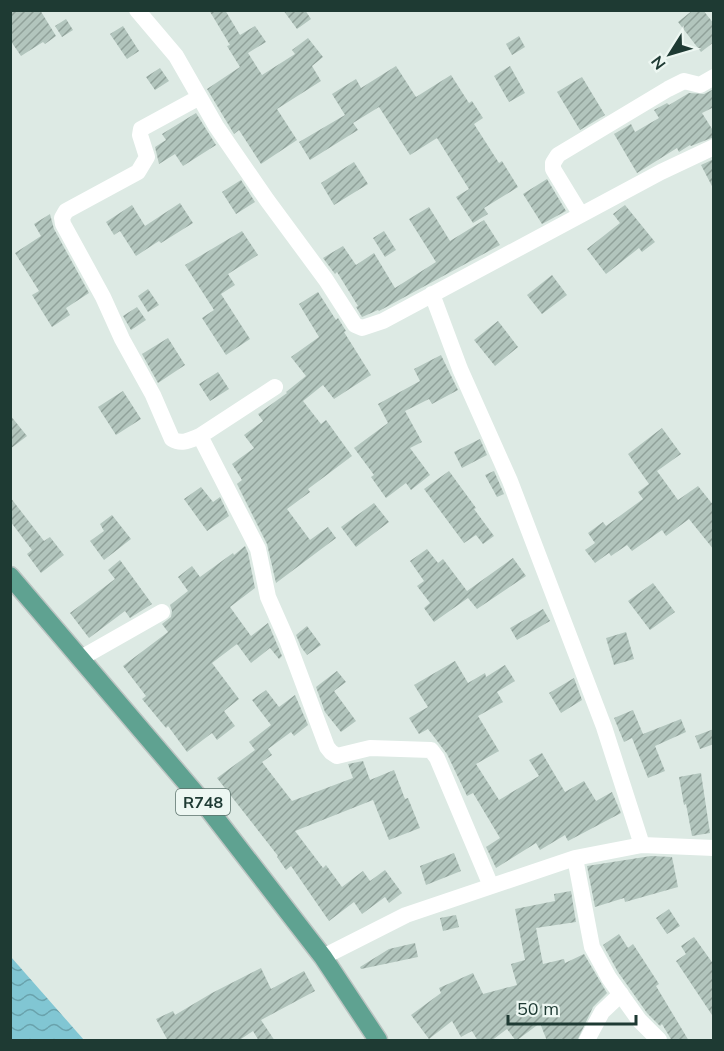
<svg xmlns="http://www.w3.org/2000/svg" width="724" height="1051" font-family="Mulish,sans-serif">
<style>
.water{fill:url(#water-waves)}
.building{fill:url(#building-hatch)}
.lines{fill:none;stroke-linecap:round;stroke-linejoin:round}
.major-casing{stroke:#bcc4c2;stroke-width:21}
.minor{stroke:#fff;stroke-width:16}
.major{stroke:#5fa291;stroke-width:18}
.labels{text-anchor:middle;stroke-width:5;stroke-linejoin:round;paint-order:stroke}
.shield{fill:#edf7f2;stroke:#5c736c;stroke-width:1.5}
.shield-label{font-size:16px;font-weight:bold;fill:#1e3a33}
</style>
<defs>
<pattern id="water-waves" width="16" height="10" patternUnits="userSpaceOnUse" patternTransform="scale(1.5)"><rect width="16" height="10" fill="#81c6d3"/><path d="M0 5q4-4 8 0t8 0" fill="none" stroke="#69a2ac"/></pattern>
<pattern id="building-hatch" width="6" height="6" patternUnits="userSpaceOnUse" patternTransform="scale(1.5)"><rect width="6" height="6" fill="#b2c5bd"/><path d="M-1 1l2-2M0 6l6-6M5 7l2-2" fill="none" stroke="#90a19a"/></pattern>
</defs>
<rect width="100%" height="100%" fill="#ddeae4"/>
<path class="water" d="M11,957L84,1040H11Z"/>
<path class="building" d="M10,10H40L56,36L45,44L43,42L21,56L10,40Z
M209,10H225L240,35L255,26L266,42L248,53L262,75L295,54L292,50L308,38L323,57L312,66L321,81L277,109L297,140L261,164L239,130L234,134L207,89L240,67L227,46L230,45Z
M283,10H305L311,19L297,29Z
M693,10H703L714,24V42L701,52L678,22Z
M66,19L73,30L62,37L55,26Z
M123,26L139,51L127,59L110,34Z
M519,36L525,47L512,55L506,44Z
M396,66L416,97L451,75L469,103L472,101L483,118L474,124L499,163L502,161L518,187L484,208L488,214L473,223L456,197L469,189L437,138L410,155L379,107L353,123L358,130L310,160L299,142L345,115L332,94L356,79L361,88Z
M510,66L525,93L509,102L494,76Z
M160,68L169,81L155,90L146,77Z
M582,77L605,115L580,130L557,92Z
M714,89V107L702,113L714,132V137L691,146L690,145L679,152L677,148L637,173L614,134L631,124L635,132L659,118L654,110L667,103L669,105L689,93L704,94Z
M196,113L216,145L183,166L175,154L159,164L155,147L166,140L162,134Z
M714,159V190L701,165Z
M354,162L368,184L334,205L321,183Z
M547,179L566,211L542,224L523,194Z
M241,180L255,202L236,214L222,192Z
M180,203L193,223L161,243L159,241L136,256L120,231L114,235L106,222L132,205L145,226Z
M625,205L655,242L642,252L639,248L606,274L587,249L620,223L613,214Z
M429,207L450,241L484,220L500,245L379,311L378,310L362,317L356,307L358,306L337,272L335,274L323,258L343,246L356,265L374,253L395,288L436,262L409,219Z
M50,214L54,229L89,293L66,308L70,315L52,327L32,295L39,291L15,253L41,236L34,224Z
M242,231L258,255L228,274L235,285L221,294L250,339L226,355L202,318L214,310L185,265Z
M384,231L396,250L385,257L373,238Z
M552,275L567,295L542,314L527,295Z
M148,289L159,305L148,312L138,296Z
M318,292L336,320L338,318L346,331L344,332L371,375L334,399L323,385L303,401L321,424L326,420L352,456L308,489L310,492L287,509L310,540L328,527L336,538L276,583L267,544L237,484L242,480L232,464L254,448L244,435L263,421L258,414L287,393L286,392L306,376L291,357L319,337L299,304Z
M137,307L146,320L131,330L123,316Z
M498,321L518,347L495,366L474,340Z
M168,338L185,365L158,383L142,354Z
M441,355L458,390L432,404L429,399L405,411L422,442L410,448L430,475L411,490L406,483L386,498L371,477L374,475L354,448L388,423L378,404L420,381L414,369Z
M218,372L229,389L210,401L199,384Z
M123,391L141,419L116,435L98,407Z
M10,415L27,436L10,449Z
M662,428L681,454L657,471L678,500L698,486L714,506V550L689,519L666,536L662,530L632,551L627,545L611,556L609,553L595,563L585,550L595,543L588,533L603,522L606,526L643,499L638,492L649,484L628,454Z
M480,439L487,455L462,468L454,452Z
M449,471L476,508L474,509L494,536L483,544L476,535L464,543L424,489Z
M494,471L504,494L497,497L485,475Z
M201,487L213,502L220,497L229,516L207,531L184,499Z
M10,497L44,541L50,537L64,555L41,573L27,554L32,550L10,521Z
M374,503L389,522L356,547L341,527Z
M112,515L131,539L104,560L90,541L104,531L100,524Z
M245,546L248,553L255,588L230,607L251,636L268,623L282,656L279,659L270,648L251,663L237,644L212,663L239,699L224,711L235,726L217,740L212,733L187,752L168,726L166,728L142,699L146,696L123,666L168,632L162,624L171,617L172,611L170,605L188,591L178,577L192,566L200,577L233,553L234,555Z
M427,549L438,563L443,559L467,591L513,558L526,576L477,609L468,598L434,622L424,608L430,603L417,586L424,581L410,561Z
M120,560L152,604L130,618L125,611L89,638L70,613L115,579L108,570Z
M653,583L675,612L650,630L628,601Z
M543,609L550,621L517,640L510,628Z
M307,626L321,645L307,655L301,647L296,635Z
M626,632L634,659L614,665L606,638Z
M455,661L468,683L485,673L486,677L505,665L515,681L497,692L503,702L478,716L499,751L476,764L499,800L539,776L529,760L542,753L565,792L584,781L596,801L612,792L621,813L568,841L565,835L540,850L536,843L496,868L486,847L500,838L473,793L467,796L447,754L428,729L419,734L409,718L428,707L414,685Z
M337,671L346,682L334,691L356,721L341,732L325,712L316,687Z
M574,678L582,700L561,713L549,693Z
M266,690L279,707L295,695L308,725L294,736L291,732L268,749L272,755L262,762L292,801L353,778L348,764L363,761L370,780L394,770L405,799L408,798L420,828L389,840L373,800L295,831L323,868L326,865L342,887L363,871L370,881L385,870L402,893L389,903L385,897L362,914L354,902L329,921L291,866L286,870L277,857L278,856L217,778L255,750L249,742L271,725L252,700Z
M633,710L643,734L681,719L686,732L655,746L665,771L648,778L632,738L624,742L614,718Z
M714,729V744L700,749L695,736Z
M701,773L710,833L692,836L686,804L684,805L679,777Z
M454,853L461,871L426,885L420,866Z
M651,856L672,857L678,887L625,902L624,898L595,907L587,866Z
M571,891L576,922L536,928L543,964L564,959L565,963L584,954L607,993L593,1007L577,1041H547L540,1023L516,1041L507,1029L491,1041H478L472,1031L461,1037L452,1021L429,1039L411,1015L441,993L439,988L473,973L483,994L517,985L511,964L525,960L515,909L555,901L554,894Z
M669,909L680,926L667,934L656,918Z
M456,915L459,927L443,931L440,918Z
M619,934L628,948L633,944L659,984L656,986L689,1041H672L662,1024L660,1026L647,1013L618,972L603,945Z
M694,937L714,965V1018L676,961L686,954L681,946Z
M415,943L418,957L361,969L360,967L389,949Z
M261,968L271,989L304,971L315,991L261,1020L275,1041H259L253,1031L238,1041H168L156,1019L173,1011L175,1015L212,993Z"/>
<g class="lines">
<defs>
<path id="major" d="M10,576L207,807L323,957L378,1040"/>
</defs>
<use href="#major" class="major-casing"/>
<path class="minor" d="M137,10L176,56L216,126L267,200L326,280L355,325L362,328L383,321L661,172L714,147
M198,98L141,129L140,135L147,157L138,172L66,211L62,218L63,224L103,297L122,339L153,395L172,439C182,445 190,440 200,436
M581,215L553,169V163L558,155L668,89L684,81L700,85L714,77
M432,294L460,369L510,481L552,591L604,727L642,845
M275,387L200,436L258,549L268,597L287,640L327,747L331,752L337,756L370,748L431,750L437,758L491,886
M81,658L162,612
M575,858L592,947L609,978L639,1020L659,1040
M323,957L406,915L575,858L642,845L714,848
M587,1040L602,1012L621,994"/>
<use href="#major" class="major"/>
</g>
<g class="labels">
<rect class="shield" x="176" y="789" width="54" height="26" rx="4.5"/>
<g class="shield-label">
<text x="203" y="808">R748</text>
</g>
</g>
<rect width="724" height="1051" fill="none" stroke="#1e3a33" stroke-width="24"/>
<g transform="translate(670 54) rotate(233)" stroke="#edf7f2" stroke-width="4.5" paint-order="stroke">
<path d="M0-4.5L10 22L0 15L-10 22Z" fill="#1e3a33"/>
<text y="-9" font-size="16" font-weight="bold" text-anchor="middle" fill="#1e3a33">N</text>
</g>
<path d="M508 1015v9h128v-9" fill="none" stroke="#1e3a33" stroke-width="3"/>
<text x="517" y="1015" font-size="18" fill="#1e3a33" stroke="#edf7f2" stroke-width="4.5" paint-order="stroke">50 m</text>
</svg>
